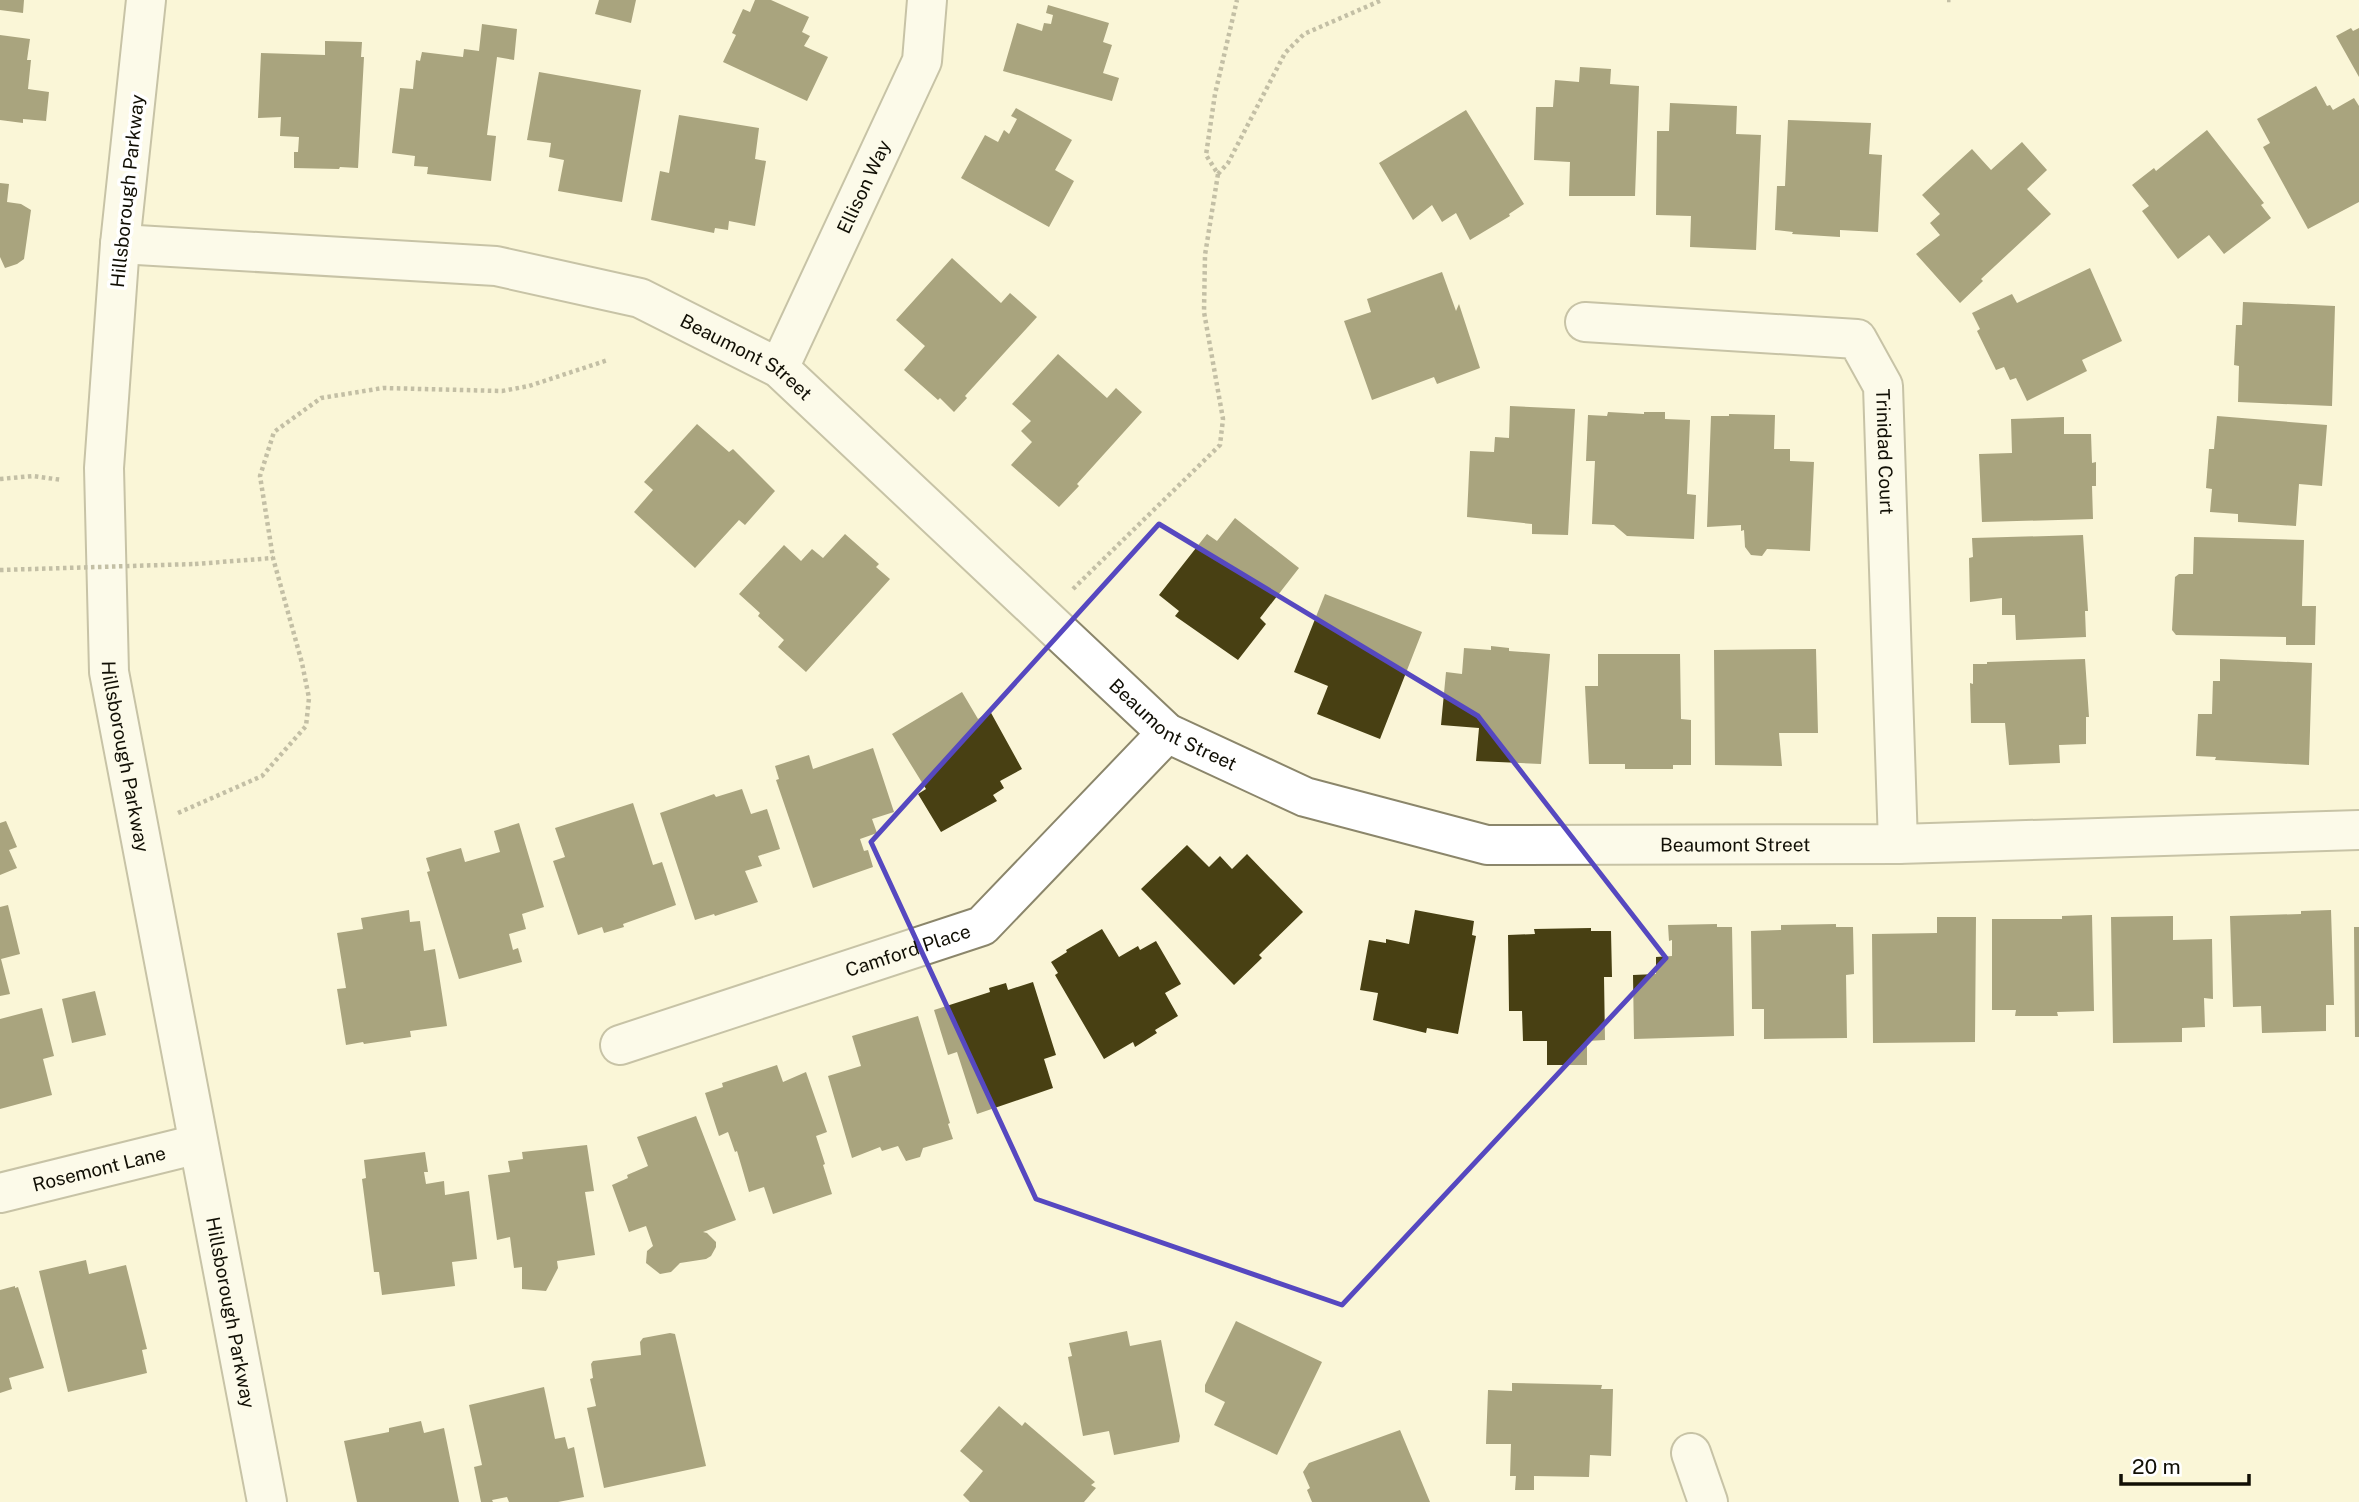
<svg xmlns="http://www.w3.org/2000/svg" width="2359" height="1502" font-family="'Public Sans',sans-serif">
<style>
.building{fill:#484013}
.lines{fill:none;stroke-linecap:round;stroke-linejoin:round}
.street-casing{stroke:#8b866b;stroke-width:42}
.secondary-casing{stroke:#8b866b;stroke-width:42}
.path{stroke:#807d69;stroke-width:4.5;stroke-dasharray:3.5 3.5;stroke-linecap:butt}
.street{stroke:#fff;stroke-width:38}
.secondary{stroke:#fff;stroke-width:38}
.path-bridge{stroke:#807d69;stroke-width:4.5;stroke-dasharray:3.5 3.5;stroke-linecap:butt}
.marked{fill:none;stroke:#5648c0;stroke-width:5;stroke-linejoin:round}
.labels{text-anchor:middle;stroke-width:7;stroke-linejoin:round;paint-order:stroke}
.street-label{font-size:19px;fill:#110f05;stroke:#fff}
</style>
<rect width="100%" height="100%" fill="#faf5d7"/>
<path class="building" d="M0,0H24L23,13L0,10Z
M599,0H636L631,23L595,14Z
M755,0H771L809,17L802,32L810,36L804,46L828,57L807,101L723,62L736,35L732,33L743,9L750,12Z
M1048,5L1109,23L1103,42L1112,45L1103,73L1119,78L1112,101L1003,71L1017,23L1042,31L1044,23L1051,24L1053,15L1046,13Z
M482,24L517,29L514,60L497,57L487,135L496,136L491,181L427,174L428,167L414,166L415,156L392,153L400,88L413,89L416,60L420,61L422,52L463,57L464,49L479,51Z
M2351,28L2353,31L2359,28V77L2336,36Z
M0,35L30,39L27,60H31L28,89L49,92L46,121L23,119V123L0,120Z
M325,41L362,42L361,57H364L358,168L340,167L339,169L294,168V152H298L299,137L280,136L281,117L258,118L261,53L325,55Z
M1580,67L1611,69L1610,84L1639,86L1635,196H1569L1570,162L1534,160L1536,107H1553L1555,80L1579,82Z
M539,72L641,90L622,202L558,191L564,160L549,157L551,143L527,140Z
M2316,86L2327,106L2330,105L2333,110L2354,98L2359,106V202L2308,229L2263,147L2270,143L2257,119Z
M1670,103L1737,106L1736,134L1761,135L1756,250L1690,247L1691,216L1656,215L1657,131H1669Z
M1016,108L1072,140L1055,170L1074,181L1049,227L961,178L985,135L998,142L1004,130L1009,134L1017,119L1011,116Z
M1466,110L1524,204L1509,214L1510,216L1470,240L1456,213L1442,222L1432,205L1413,220L1379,163Z
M679,115L759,128L755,159L766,161L755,226L729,221L728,230L715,228L714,233L651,220L660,171L669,173Z
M1788,120L1871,123L1869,154L1882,155L1878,232L1840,230V237L1792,234L1793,232L1775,230L1777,186H1785Z
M2207,130L2264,203L2261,205L2271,218L2224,254L2209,235L2178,259L2142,211L2149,206L2132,185L2154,168L2156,171Z
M2022,142L2047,170L2027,189L2051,214L1981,279L1983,281L1960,303L1916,254L1940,235L1930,223L1940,214L1922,195L1972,149L1991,170Z
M0,183L9,184L7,202L21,204L31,210L24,259L17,264L5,268L0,257Z
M952,258L1001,303L1010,293L1037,317L965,396L967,398L954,412L940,398L938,400L904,370L925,346L896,320Z
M2090,268L2122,341L2082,360L2087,371L2027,401L2016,378L2010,380L2004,367L1996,370L1977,331L1980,329L1972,313L2012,294L2017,303Z
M1442,272L1456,311L1459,304L1480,368L1437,384L1434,377L1372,400L1344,321L1371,312L1367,299Z
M2243,302L2335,306L2332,406L2238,402L2239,366L2234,365L2236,325H2242Z
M1058,354L1107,398L1116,388L1142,412L1077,484L1079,486L1059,507L1011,465L1032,442L1021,431L1031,421L1012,404Z
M1510,406L1575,409L1568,535L1532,534V524L1467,517L1470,451L1494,452L1495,437L1509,438Z
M1608,412L1644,414V412H1665V419L1690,420L1687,494L1696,495L1694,539L1627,536L1614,525L1592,524L1595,461H1586L1588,415L1607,416Z
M1729,414L1775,415L1774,449H1790V461L1814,462L1810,551L1767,549L1762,556L1751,555L1745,547L1744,530L1741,531V525L1707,527L1711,416H1729Z
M2217,416L2327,425L2322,486L2299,484L2296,526L2238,522V514L2210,512L2212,489L2206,488L2209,449H2214Z
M2064,417V434H2091L2092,463L2096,462V486H2092L2093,519L1982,522L1979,454L2012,453L2011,419Z
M697,424L729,452L733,449L775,491L745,525L739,520L695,568L634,512L653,490L644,482Z
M1235,518L1299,568L1260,618L1266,624L1238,660L1175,616L1179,611L1159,595L1207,534L1217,541Z
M845,534L879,564L876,567L890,579L806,672L778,647L784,640L758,616L760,613L739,594L784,545L801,561L812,549L823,558Z
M2083,535L2088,611H2085L2086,637L2016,640L2015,615H2002V598L1970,602L1969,558L1973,557L1972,538Z
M2194,537L2304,540L2302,606H2316L2315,645H2286V637L2176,635L2172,630L2175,577L2179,574H2193Z
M1325,594L1422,632L1380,739L1317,714L1328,686L1294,672Z
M1491,646L1509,648V651L1550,654L1541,764L1476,761L1479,728L1441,725L1446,672L1462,674L1464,648L1491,650Z
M1816,649L1818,733H1779L1782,766L1715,765L1714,650Z
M1598,654H1680L1681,719L1691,720V765H1673V769H1625V764H1589L1585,686H1598Z
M2085,659L2089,717H2086V744L2059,745L2060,763L2009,765L2005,723H1971L1970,683L1973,684V664H1987V662Z
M2220,659L2312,663L2309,765L2215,760L2216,757L2196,756L2198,714H2212L2213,681H2220Z
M962,692L978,719L990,711L1022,769L1000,781L1004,788L993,795L997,801L941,832L918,794L926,789L892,734Z
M873,748L894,812L872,819L877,833L860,839L864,851L868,850L873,867L813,888L776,780L779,779L775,766L809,755L813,769Z
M742,789L751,814L767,809L780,849L758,856L762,866L745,871L758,902L715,916L714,914L695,920L660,813L714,794L716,797Z
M633,803L653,865L662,862L676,905L623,924L624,927L604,933L602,927L578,935L553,861L565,857L555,828Z
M6,821L17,847L9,850L17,868L0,875V823Z
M519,823L544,907L522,914L526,929L509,934L513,950L518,948L522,962L459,979L427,872L430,871L426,858L461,848L465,862L500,852L494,831Z
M1187,845L1209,867L1220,856L1232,869L1247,854L1303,912L1259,955L1262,958L1234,985L1141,889Z
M8,905L20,954L1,959L10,994L0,996V907Z
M409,910L410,922L420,921L424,951L435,949L447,1026L410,1031L411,1037L364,1044L363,1042L346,1045L337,989L346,988L337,933L363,929L361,918Z
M1415,910L1474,921L1472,935L1476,936L1458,1034L1427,1028L1426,1033L1373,1020L1378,993L1360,990L1369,940L1386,943V939L1409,944Z
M2331,910L2334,1005H2326V1031L2262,1033L2261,1006L2233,1007L2230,916L2301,914V911Z
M2092,915L2094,1011L2057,1012L2058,1016H2015L2016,1010H1992V919H2062V916Z
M2173,916V940L2212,939L2213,999L2204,998L2205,1027L2182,1028V1042L2113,1043L2111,917Z
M1937,917H1976L1975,1042L1873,1043L1872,934L1937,933Z
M1717,924V927H1732L1734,1036L1634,1039L1633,975L1656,974V957L1672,956V940L1669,941L1668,925Z
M1836,924V927H1853L1854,974L1846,975L1847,1038L1764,1039V1009H1752L1751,931L1781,930V925Z
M2354,927H2359V1037H2355Z
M1591,928V931H1611L1612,977H1604L1605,1040L1587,1041V1065H1547V1041H1523L1522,1011H1509L1508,935L1535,934L1534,929Z
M1102,929L1119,957L1138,946L1140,950L1156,941L1181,984L1165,993L1178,1016L1155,1030L1157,1033L1135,1047L1133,1042L1104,1059L1055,975L1058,973L1051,962L1067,952L1066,950Z
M1033,982L1056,1055L1044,1059L1053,1088L977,1114L957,1052L948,1055L934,1010L990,992L989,988L1006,983L1008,990Z
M95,991L106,1035L72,1043L62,999Z
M42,1008L54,1056L43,1059L52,1095L0,1109V1019Z
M918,1016L950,1123L948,1124L953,1139L923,1148L920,1157L906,1161L898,1146L882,1151L880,1147L852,1158L828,1076L861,1066L852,1036Z
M777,1065L783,1082L806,1072L827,1132L816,1136L825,1164L823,1165L832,1194L773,1214L764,1187L749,1192L737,1151L735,1152L728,1132L719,1136L705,1093L723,1087L722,1083Z
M696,1116L736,1220L703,1232L707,1233L716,1242V1247L711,1256L706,1259L680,1263L671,1272L660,1274L646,1263L647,1251L653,1246L646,1226L629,1232L612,1185L628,1178L627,1175L648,1166L637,1137Z
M587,1145L594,1191L585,1192L595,1255L557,1261L558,1268L546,1291L522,1289V1267L514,1268L510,1237L497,1240L488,1175L510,1172L508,1161L523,1159L522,1152Z
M425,1152L428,1172H424L426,1184L444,1181L445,1195L469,1191L477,1259L452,1262L455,1286L382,1295L379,1272H374L362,1179L366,1178L364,1160Z
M86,1260L89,1274L126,1265L147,1349L142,1350L147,1373L68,1392L39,1271Z
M15,1286V1288L18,1287L44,1368L9,1378L12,1389L0,1393V1290Z
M1236,1321L1322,1362L1277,1455L1214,1425L1225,1402L1205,1392V1385Z
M1127,1331L1130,1346L1161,1340L1180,1436L1179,1442L1114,1455L1109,1431L1083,1436L1068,1357L1072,1356L1069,1343Z
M670,1333L675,1334L706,1466L604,1488L587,1408L596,1406L590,1379L593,1378L591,1364L593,1361L641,1355L640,1342L643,1338Z
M1512,1383L1602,1385L1601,1389H1613L1611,1456L1590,1455L1589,1477L1534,1476V1490H1515L1516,1476H1510L1511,1444H1486L1488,1390L1512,1391Z
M544,1387L555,1439L565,1437L568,1449L574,1447L584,1497L558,1502H509L507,1497L492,1500L493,1502H481L474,1467L482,1465L469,1405Z
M999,1406L1022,1426L1025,1422L1095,1482L1091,1485L1096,1488L1084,1502H970L963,1495L983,1471L960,1451Z
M421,1421L424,1433L444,1428L459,1502H357L344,1441L389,1432V1428Z
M1400,1430L1430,1502H1312L1307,1490L1310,1488L1303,1472L1309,1463Z"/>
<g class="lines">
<defs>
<g id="street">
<path id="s1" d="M120,244L496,266L640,298L779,368L1167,733L1305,797L1487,845L1898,844L2359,830"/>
<path id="s2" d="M1585,322L1857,339L1883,386L1898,844"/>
<path id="s3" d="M779,368L922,61L927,0"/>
<path id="s4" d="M620,1045L982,926L1167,733"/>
<path id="s5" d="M0,1193L198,1144"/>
<path d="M1691,1453L1708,1502"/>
</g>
<g id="secondary">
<path id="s6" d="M146,0L120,244L104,468L109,672L267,1502"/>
</g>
</defs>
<use href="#street" class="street-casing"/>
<use href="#secondary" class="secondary-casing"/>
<path class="path" d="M1947,0H1954
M1218,174L1228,163L1285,53L1304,34L1382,0
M0,479L33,476L62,480
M195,564L273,558
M1073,589L1220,445L1223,419L1204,312L1205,255L1218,174L1206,155L1215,94L1237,0
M178,813L262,776L306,726L309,698L302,663L273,558L260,476L274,432L321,398L383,388L502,391L529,386L608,360"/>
<use href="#street" class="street"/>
<use href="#secondary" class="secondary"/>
<path class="path-bridge" d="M0,570L195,564"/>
</g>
<path d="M0 0H2359V1502H0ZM1159,524L1478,716L1666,958L1342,1305L1036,1199L871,842Z" fill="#faf5d7" fill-opacity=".55" fill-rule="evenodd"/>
<path class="marked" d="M1159,524L1478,716L1666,958L1342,1305L1036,1199L871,842Z"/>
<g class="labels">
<g class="street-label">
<text dy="7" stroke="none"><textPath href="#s3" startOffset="200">Ellison Way</textPath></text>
<text transform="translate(127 191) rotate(-84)" y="7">Hillsborough Parkway</text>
<text dy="7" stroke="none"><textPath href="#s1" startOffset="646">Beaumont Street</textPath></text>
<text dy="7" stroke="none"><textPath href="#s2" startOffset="392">Trinidad Court</textPath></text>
<text dy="7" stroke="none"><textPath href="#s1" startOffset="1213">Beaumont Street</textPath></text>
<text dy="7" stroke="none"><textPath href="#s6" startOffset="760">Hillsborough Parkway</textPath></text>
<text dy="7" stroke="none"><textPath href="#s1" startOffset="1801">Beaumont Street</textPath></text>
<text dy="7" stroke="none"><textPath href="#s4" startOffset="303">Camford Place</textPath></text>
<text dy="7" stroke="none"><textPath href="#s5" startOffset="102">Rosemont Lane</textPath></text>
<text dy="7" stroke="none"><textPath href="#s6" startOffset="1326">Hillsborough Parkway</textPath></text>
</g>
</g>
<path d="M2121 1474v10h128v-10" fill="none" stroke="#110f05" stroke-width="3.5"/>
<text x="2132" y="1474" font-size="21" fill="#110f05" stroke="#ffffff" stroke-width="5" paint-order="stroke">20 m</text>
</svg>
